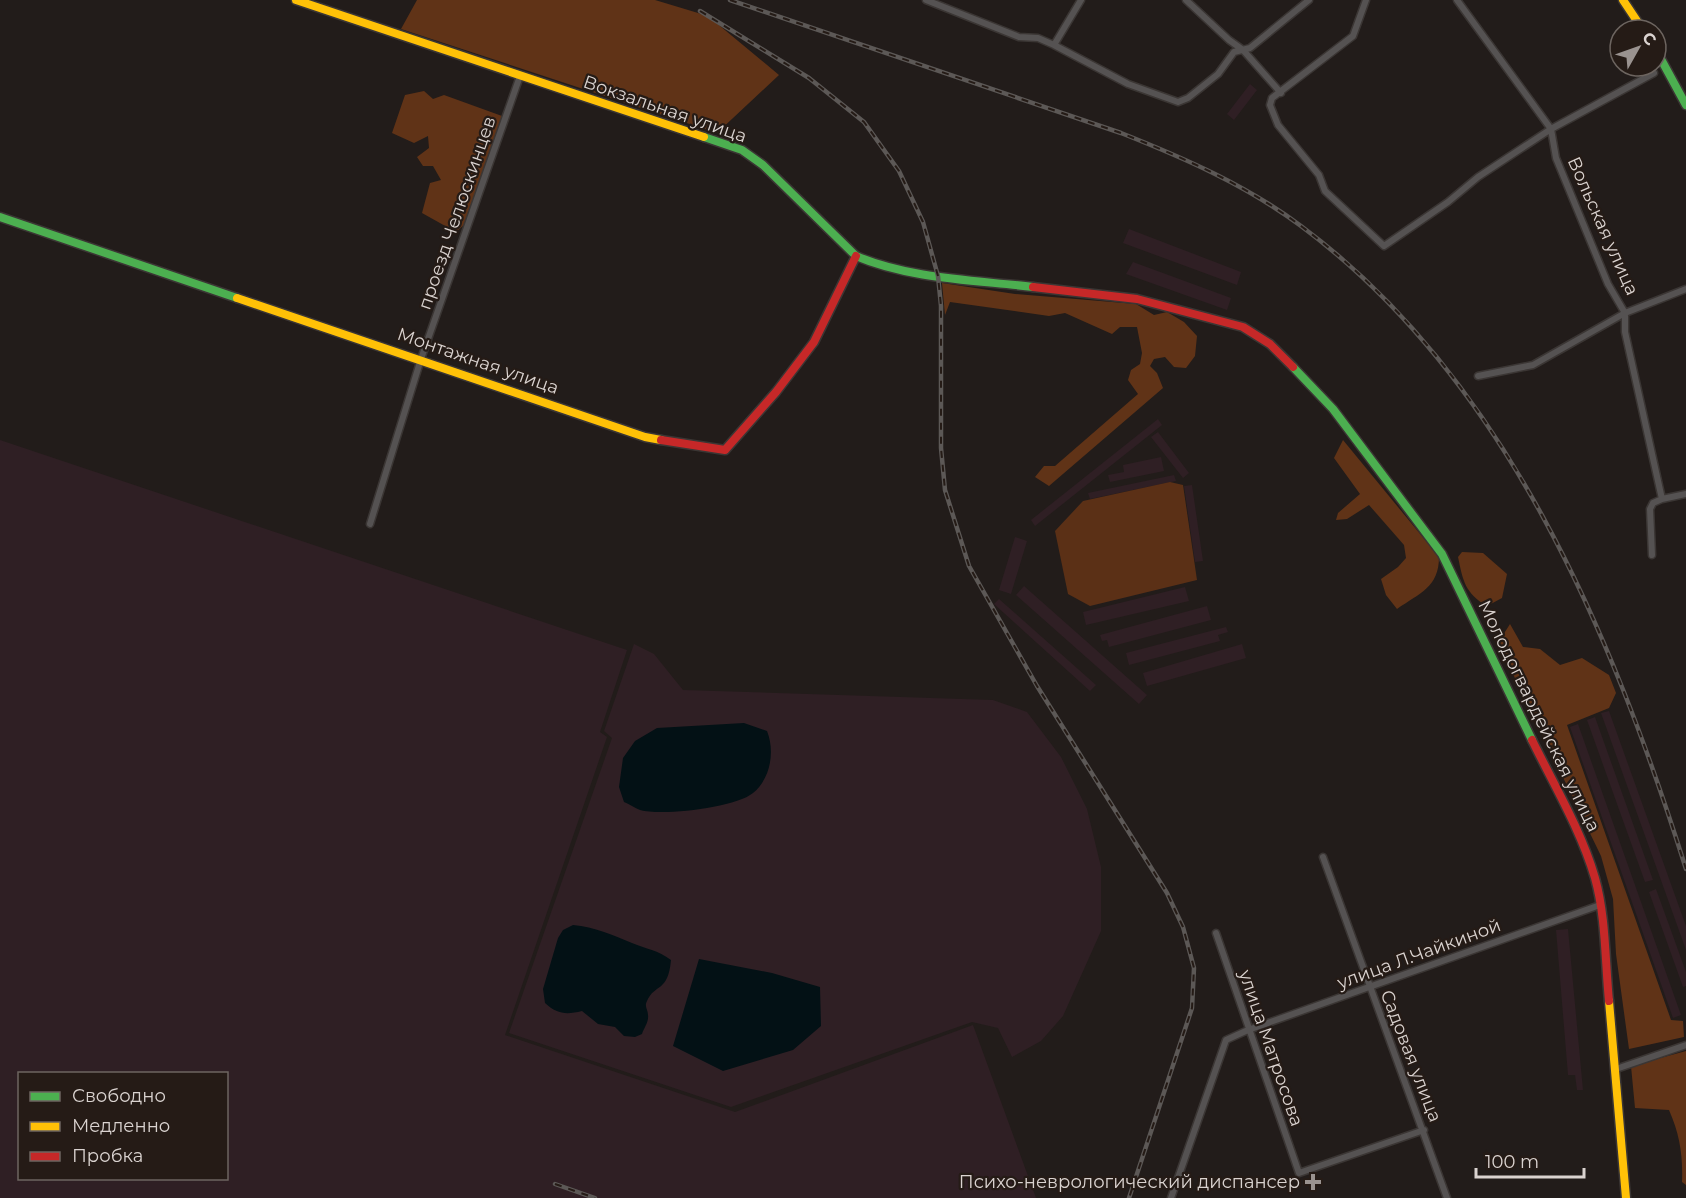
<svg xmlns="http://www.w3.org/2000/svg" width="1686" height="1198" font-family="Montserrat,sans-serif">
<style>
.industrial{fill:#2f1f24;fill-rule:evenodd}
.green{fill:#5b3016}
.forest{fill:#603317}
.water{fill:#031115}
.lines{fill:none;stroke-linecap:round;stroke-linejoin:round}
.street-casing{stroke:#3b3634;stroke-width:9}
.fast-casing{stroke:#3b3634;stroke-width:11}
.slow-casing{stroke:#3b3634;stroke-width:11}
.jam-casing{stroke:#3b3634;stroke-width:11}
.street{stroke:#555252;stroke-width:6}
.fast{stroke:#4caf50;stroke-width:8}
.slow{stroke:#ffc107;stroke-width:8}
.jam{stroke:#c62828;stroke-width:8}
.rail-casing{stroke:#5c5856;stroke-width:4.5}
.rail{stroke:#251b16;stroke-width:2;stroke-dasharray:7;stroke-linecap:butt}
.poi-dot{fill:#9a9390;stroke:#251b16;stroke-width:2}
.labels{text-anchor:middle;stroke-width:4.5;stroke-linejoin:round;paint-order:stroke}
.street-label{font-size:18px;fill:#dad3d0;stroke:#251b16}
.poi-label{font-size:18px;fill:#dad3d0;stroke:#251b16;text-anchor:end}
</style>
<rect width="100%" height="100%" fill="#221c1a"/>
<path class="industrial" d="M1250,84L1257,90L1234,120L1227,114Z
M1129,229L1241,272L1237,285L1123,243Z
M1133,262L1231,298L1227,310L1126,274Z
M1158,419L1162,425L1035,526L1031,520Z
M1158,432L1189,473L1183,478L1151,437Z
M0,440L627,650L600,732L607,737L505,1035L735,1112L973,1025L1036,1198H0ZM20,1074H226V1178H20Z
M1161,457L1164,471L1110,482L1108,475L1124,472L1123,465Z
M1174,475L1176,481L1090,499L1088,493Z
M1192,485L1203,561L1195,562L1184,486Z
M1015,537L1027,541L1011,594L999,590Z
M1024,586L1147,695L1139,704L1016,595Z
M1185,587L1189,601L1086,625L1083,612Z
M999,599L1096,685L1090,691L994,604Z
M1207,606L1211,620L1109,647L1107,640L1102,641L1100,635Z
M1226,627L1228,632L1218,635L1220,641L1129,665L1126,653Z
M634,644L654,654L683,690L993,700L1027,712L1061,757L1087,809L1101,867V931L1063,1016L1041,1041L1012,1057L998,1028L972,1022L731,1107L509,1033L612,738L604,731Z
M1242,644L1246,658L1147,686L1143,673Z
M1609,711L1686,926V950L1601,713Z
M1595,717L1653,880L1645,882L1587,720Z
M1578,724L1681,1015L1673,1018L1570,727Z
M1656,889L1686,972V986L1683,987L1649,892Z
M1568,929L1583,1090H1577L1575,1075H1568L1556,930Z"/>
<path class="green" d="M1170,482L1183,485L1197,580L1090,606L1068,594L1055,531L1083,501Z"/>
<path class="forest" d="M417,0H655L708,16L779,75L717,133L401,29Z
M424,91L433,99L444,95L502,116L465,224L456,232L422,213L430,183L441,180L433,166H423L417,157L429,148L428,136L414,143L392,133L405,95Z
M942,283L1015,294L1136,304L1154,315L1167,312L1184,322L1197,336L1195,356L1186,368L1174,367L1165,357L1154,359L1150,366L1157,373L1163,388L1049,486L1035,477L1044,466H1055L1138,394L1128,380L1131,370L1140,364L1142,353L1137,327H1120L1112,334L1065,313L1049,316L950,302L945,315Z
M1343,440L1439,557C1439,587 1420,593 1397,609L1386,595L1381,579L1398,567L1406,558L1404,545L1369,505L1347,519L1336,520L1338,513L1360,494L1334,458Z
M1462,552L1483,553L1507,574L1502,598L1487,606C1465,593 1463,581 1458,557Z
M1510,624L1523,647L1540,649L1560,665L1582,658L1609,675L1616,693L1609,708L1567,725L1671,1020L1683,1021L1684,1037L1629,1049L1616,954L1613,899L1601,856L1498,643Z
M1686,1051V1185L1682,1182C1683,1156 1680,1135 1669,1110L1635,1108L1631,1066Z"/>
<path class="water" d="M744,723L767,731C775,751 771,778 753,793C735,808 662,816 640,810C635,808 629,804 624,802L619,787L623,758L635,741L657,728Z
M573,925C595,927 612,935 632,943C646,949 658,950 671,960C668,993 655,983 647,1001C644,1007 648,1009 648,1015C649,1022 644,1028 642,1034L635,1037L624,1036L615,1027L598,1024L582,1011C566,1015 557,1014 545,1003L543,989L558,938L563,930Z
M699,959L772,973L820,987L821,1026L793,1050L723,1071L673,1046Z"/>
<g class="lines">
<defs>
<path id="street" d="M926,0L1019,37L1038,38L1054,45L1128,84L1178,102L1188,98L1218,74L1234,52L1250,48L1309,0
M1186,0L1229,40L1243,50L1281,93
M1366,0L1353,36L1272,98L1270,105L1278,125L1319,175L1325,191L1384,246L1448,202L1478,177L1551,129L1654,73
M1457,0L1551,129L1556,158L1608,284L1625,313V332L1662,499L1653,503L1650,509L1652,555
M1054,45L1081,0
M1478,376L1533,365L1625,313L1686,289
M1662,499L1686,494
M370,524L421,359L520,76
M1323,857L1447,1198
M1216,933L1299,1173L1424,1130
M1616,1069L1686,1045
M1171,1198L1226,1040L1248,1030L1600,905"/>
<path id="fast" d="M1656,50L1686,105
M704,137L742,150L763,165L856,256C910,279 975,280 1033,287
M0,217L237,298
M1293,367L1333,409L1442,554L1532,740"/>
<path id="slow" d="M296,0L704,137
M1623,0L1643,30
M237,298L645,437L661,440
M1609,1001L1626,1198"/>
<path id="jam" d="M1033,287L1137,299L1243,327L1270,344L1293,367
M661,440L725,450L776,392L814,342L856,256
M1532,740C1554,785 1581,830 1595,878C1606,917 1605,961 1609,1001"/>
</defs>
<use href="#street" class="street-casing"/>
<use href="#fast" class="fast-casing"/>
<use href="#slow" class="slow-casing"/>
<use href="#jam" class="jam-casing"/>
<use href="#street" class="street"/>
<use href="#fast" class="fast"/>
<use href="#slow" class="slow"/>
<use href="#jam" class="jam"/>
<defs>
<path id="rail" d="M730,0L1121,133C1184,158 1246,185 1301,226C1506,378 1612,634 1686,869
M700,11L809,78L864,122L899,171L923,222L938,276L941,306V448L945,490L969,566L1037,686L1167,893L1183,927L1194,968L1192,1008L1129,1198
M555,1184L595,1198"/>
</defs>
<use href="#rail" class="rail-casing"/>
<use href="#rail" class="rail"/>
</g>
<path class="poi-dot" d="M1310 1173h6v6h6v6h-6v6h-6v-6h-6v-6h6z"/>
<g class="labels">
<g class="street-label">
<text transform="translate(665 109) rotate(19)" y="6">Вокзальная улица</text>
<text transform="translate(457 213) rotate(-71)" y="6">проезд Челюскинцев</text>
<text transform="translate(1603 226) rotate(66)" y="6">Вольская улица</text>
<text transform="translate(478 361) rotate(19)" y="6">Монтажная улица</text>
<text transform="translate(1539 716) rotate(64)" y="6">Молодогвардейская улица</text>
<text transform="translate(1419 954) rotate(-20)" y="6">улица Л.Чайкиной</text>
<text transform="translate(1271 1048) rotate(71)" y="6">улица Матросова</text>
<text transform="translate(1411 1056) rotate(69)" y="6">Садовая улица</text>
</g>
<g class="poi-label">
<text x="1300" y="1188">Психо-неврологический диспансер</text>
</g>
</g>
<rect x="18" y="1072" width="210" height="108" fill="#251b16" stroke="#6d6560" stroke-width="1.5"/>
<rect x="30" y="1092" width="30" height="9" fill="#4caf50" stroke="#6d6560" stroke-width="1.5"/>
<text x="72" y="1102" font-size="18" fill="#dad3d0">Свободно</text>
<rect x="30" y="1122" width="30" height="9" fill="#ffc107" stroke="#6d6560" stroke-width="1.5"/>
<text x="72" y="1132" font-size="18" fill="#dad3d0">Медленно</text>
<rect x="30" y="1152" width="30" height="9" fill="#c62828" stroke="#6d6560" stroke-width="1.5"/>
<text x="72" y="1162" font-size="18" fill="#dad3d0">Пробка</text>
<g transform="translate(1638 48) rotate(50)"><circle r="28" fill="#251b16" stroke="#6d6560" stroke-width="1.5"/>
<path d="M0-4.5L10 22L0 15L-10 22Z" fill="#9a9390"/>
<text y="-9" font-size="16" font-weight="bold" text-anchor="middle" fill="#dad3d0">С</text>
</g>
<path d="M1476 1168v9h108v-9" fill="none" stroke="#dad3d0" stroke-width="3"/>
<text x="1485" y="1168" font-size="18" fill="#dad3d0" stroke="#251b16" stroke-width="4.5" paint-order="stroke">100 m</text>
</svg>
